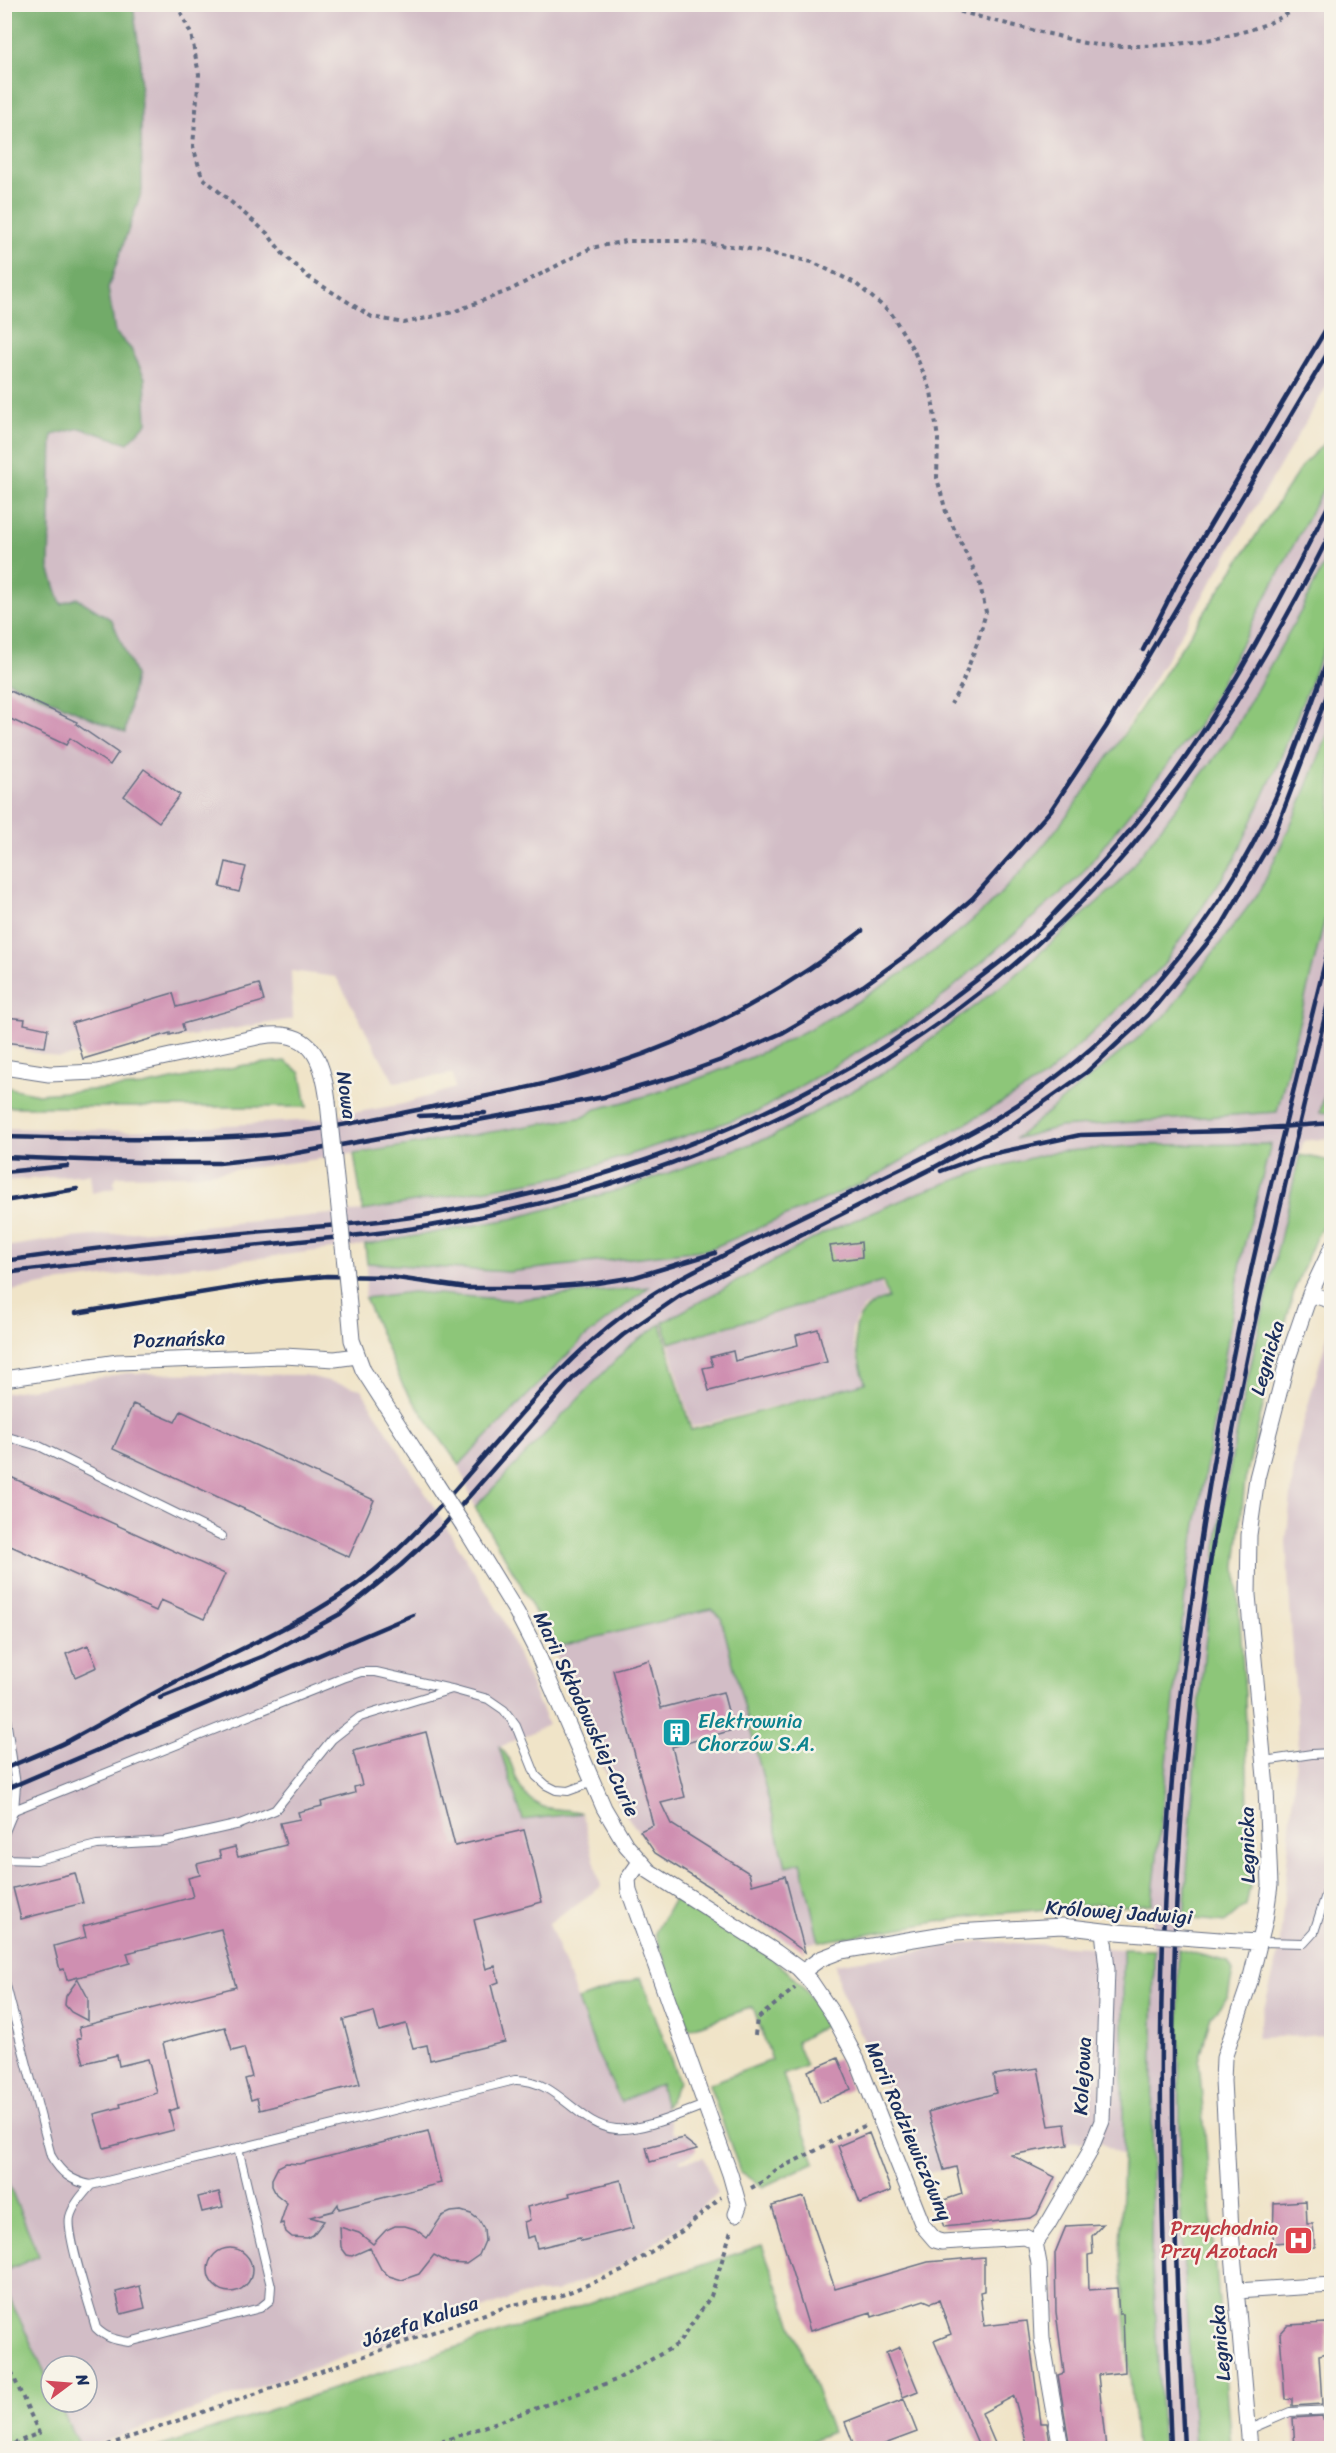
<svg xmlns="http://www.w3.org/2000/svg" width="1336" height="2453" font-family="Sriracha,sans-serif">
<style>
.industrial{fill:#d2bdc6}
.green{fill:#8dc679;stroke:#547a6c;stroke-width:1.5}
.forest{fill:#72ab69;stroke:#466d64;stroke-width:1.5}
.building{fill:#cf8fb1}
.lines{fill:none;stroke-linecap:round;stroke-linejoin:round}
.service-casing{stroke:#666e83;stroke-width:10}
.minor-casing{stroke:#666e83;stroke-width:17}
.path{stroke:#666e83;stroke-width:4;stroke-dasharray:4.5 4.5;stroke-linecap:butt}
.service{stroke:#fff;stroke-width:8}
.minor{stroke:#fff;stroke-width:15}
.rail{stroke:#1b2f5e;stroke-width:4.5}
.minor-bridge-casing{stroke:#666e83;stroke-width:17;stroke-linecap:butt}
.minor-bridge{stroke:#fff;stroke-width:15}
.labels{text-anchor:middle;stroke-width:5;stroke-linejoin:round;paint-order:stroke}
.street-label{font-size:20px;fill:#1b2f5e;stroke:#f7f3e8}
.culture-label{font-size:20px;fill:#0d838f;stroke:#f7f3e8;text-anchor:start}
.health-label{font-size:20px;fill:#be3a42;stroke:#f7f3e8;text-anchor:end}
</style>
<rect width="100%" height="100%" fill="#f7f3e8"/>
<filter id="ink" filterUnits="userSpaceOnUse"><feTurbulence type="fractalNoise" baseFrequency=".0167" numOctaves="2"/><feDisplacementMap in="SourceGraphic" scale="12" xChannelSelector="R" yChannelSelector="G"/><feConvolveMatrix kernelMatrix="1 2 1 2 8 2 1 2 1" color-interpolation-filters="sRGB"/></filter>
<filter id="wash" filterUnits="userSpaceOnUse"><feTurbulence type="fractalNoise" baseFrequency=".008" numOctaves="4" result="noise"/><feDisplacementMap in="SourceGraphic" scale="24" xChannelSelector="R" yChannelSelector="G"/><feGaussianBlur stdDeviation="1.35" result="paint"/><feColorMatrix in="noise" values="0 0 0 0 0 0 0 0 0 0 0 0 0 0 0 0 0 1.4 0 .05"/><feComposite in="paint" operator="in"/></filter>
<g filter="url(#wash)">
<rect width="100%" height="100%" fill="#f0e4c8"/>
<path class="industrial" d="M133,5H1331V379L1112,751L1070,812L1014,880L960,932L908,970L854,1005L788,1041L739,1064L664,1092L596,1109L584,1117L319,1159L191,1175L117,1176L114,1182L115,1188L92,1193L90,1174L5,1181V1128L128,1131L313,1120L403,1104L455,1088L453,1074L394,1082L336,977L291,971L293,1019L59,1058L5,1045V680L125,733L135,675L61,605L49,568L52,435L80,428L128,442L131,350L115,332L108,288L142,191L140,56Z
M1331,474V550L1302,609L1230,737L1119,883L1008,981L887,1071L773,1136L626,1188L511,1219L365,1245L54,1283L5,1292V1247L50,1240L363,1211L568,1175L757,1112L925,1012L1080,876L1198,726Z
M1331,630V726L1301,802L1260,891L1165,1016L1017,1138L1060,1127L1277,1112L1331,894L1332,1067L1320,1112H1331V1138L1303,1141L1248,1374L1198,1704L1184,1918L1178,1949L1181,2222L1195,2448H1163L1151,2253L1154,1950L1152,1904L1187,1577L1243,1250L1271,1144L1144,1145L1053,1152L981,1171L921,1192L824,1233L663,1322L629,1346L475,1507L459,1465L583,1339L648,1287L512,1300L412,1292L365,1298L367,1263L508,1272L710,1249L1281,757Z
M881,1283L886,1297L864,1308L855,1321L852,1331L853,1343L864,1383L692,1427L669,1344Z
M1331,1322V2035L1256,2038L1279,1953L1298,1736L1286,1542L1296,1449Z
M127,1373L304,1375L361,1389L502,1617L548,1725L500,1747L523,1820L582,1813L601,1887L549,1923L597,2053L621,2102L660,2083L673,2133L687,2132L696,2141L695,2151L691,2155L680,2159V2162L704,2157L717,2194L679,2227L619,2266L556,2292L524,2294L85,2448H80L58,2402H87V2366H51V2386L5,2286L4,2271L39,2256L4,2176L5,1393Z
M711,1609L721,1618L786,1865L801,1862L819,1942L792,1945L659,1857L621,1809L553,1648Z
M982,1941L1123,1949V2156L1100,2142H1073L924,2174L839,1986L835,1964Z"/>
<path class="green" d="M1331,437V474L1198,726L1080,876L925,1012L757,1112L568,1175L363,1211L354,1154L584,1117L596,1109C699,1085 793,1044 882,986C919,963 954,938 986,908C1051,846 1100,770 1149,696C1201,618 1252,541 1304,463Z
M1331,550V630L1281,757L1235,859L1162,967L1044,1078L867,1181L710,1249L508,1272L367,1263L365,1245L511,1219L626,1188L773,1136L887,1071L1008,981L1119,883L1230,737L1302,609Z
M1331,726V894L1277,1112L1060,1127L1015,1139L1165,1016L1260,891L1301,802Z
M285,1061L301,1073L307,1107H5V1087L38,1094L143,1086L245,1065Z
M1331,1067V1112L1320,1113Z
M1271,1144L1243,1250L1187,1577L1152,1904L1125,1906L1099,1904L972,1916L819,1942L801,1862L786,1866L721,1618L711,1609L553,1648L520,1583L475,1507L629,1346L661,1324L691,1430L865,1383C856,1347 841,1313 888,1298L883,1282L669,1343L663,1322L824,1233L921,1192L981,1171L1053,1152L1144,1145Z
M1300,1155L1331,1161V1214L1316,1237L1295,1288L1262,1410L1245,1481L1236,1566L1245,1695L1250,1887L1246,1905L1226,1922L1184,1918C1194,1773 1202,1627 1227,1484C1247,1373 1274,1265 1300,1155Z
M649,1287L583,1339L459,1465L403,1386L365,1298L412,1292L512,1300Z
M499,1747C519,1762 510,1792 541,1806C552,1811 568,1808 582,1813L523,1820Z
M674,1899C712,1921 766,1948 795,1979C808,1992 818,2008 828,2024L796,2042L806,2066L783,2075L815,2162L763,2187L740,2171L709,2084L772,2060L753,2007L689,2029L655,1933Z
M1123,1949L1154,1950L1151,2253L1163,2448H1136L1120,2253L1123,2156Z
M1178,1949L1228,1962L1233,1971L1228,1997L1211,2016L1199,2061L1231,2448H1195L1181,2222Z
M641,1977L679,2082L666,2107L660,2084L621,2102L597,2053L578,2000Z
M5,2176L39,2256L5,2271H4Z
M762,2245L832,2432L791,2448H156Z
M4,2286L51,2386V2402H58L80,2448H5Z"/>
<path class="forest" d="M5,4L133,5L140,56L142,191L108,288L115,332L131,349L145,378L147,423L128,443L80,428L52,435L49,568L61,604L77,598L112,620L135,675L125,733L5,680Z"/>
<g id="blocks">
<path class="building" d="M4,688L77,722L76,724L118,753L110,765L70,738L66,745L4,716Z
M144,769L180,795L159,822L124,796Z
M226,862L246,867L239,892L220,887Z
M259,984L264,1001L182,1024L184,1031L170,1035V1033L83,1059L72,1023L173,993L177,1007Z
M4,1017L25,1019L24,1024L48,1029L45,1047L4,1042Z
M861,1242L862,1257L833,1261L830,1246Z
M818,1329L827,1362L709,1391L703,1368L713,1366L710,1357L733,1351L735,1361L798,1345L796,1335Z
M133,1404L175,1422L181,1411L374,1500L349,1557L113,1449Z
M4,1474L225,1574L204,1619L161,1600L156,1611L4,1543Z
M88,1645L97,1667L75,1677L66,1654Z
M649,1660L661,1708L723,1692L733,1730L672,1747L685,1797L661,1803L671,1824L749,1873L752,1885L785,1876L805,1952L735,1903L655,1853L640,1831L653,1825L613,1670Z
M426,1732L455,1846L524,1830L528,1845L542,1902L474,1920L486,1969L495,1966L499,1982L491,1985L505,2042L430,2060L427,2045L413,2048L406,2024L379,2031L374,2012L343,2020L360,2084L260,2110L257,2098L251,2100L245,2079L252,2077L244,2048L232,2051L225,2027L163,2043L178,2108L169,2111L174,2130L104,2148L94,2114L121,2107L120,2104L157,2093L148,2059L119,2066L117,2055L84,2063L77,2039L81,2038L79,2027L236,1987L221,1929L127,1953L130,1963L67,1980L64,1969L60,1970L54,1946L86,1937L83,1926L193,1897L188,1878L200,1875L197,1864L221,1858L219,1851L235,1847L238,1857L286,1845L280,1823L300,1819L298,1812L322,1806L321,1802L355,1793L354,1787L362,1785L353,1751Z
M75,1873L83,1903L21,1919L13,1888Z
M78,1979L88,1998V2021L71,2012L65,2005L66,1996Z
M838,2058L851,2089L820,2103L808,2071Z
M1038,2068L1049,2126L1065,2124L1068,2145L1011,2155L1055,2177L1037,2214L1031,2218L944,2227L935,2203L962,2194L956,2167L944,2170L928,2112L996,2093L993,2075Z
M428,2131L441,2183L339,2209L338,2204L333,2211L310,2217L324,2221L313,2235L307,2238L292,2237L286,2232L283,2223L280,2224L287,2203L276,2194L272,2186V2179L278,2167L286,2163L299,2164Z
M869,2133L891,2191L860,2203L838,2146Z
M683,2138L697,2149L650,2162L646,2147Z
M621,2180L633,2228L581,2241L580,2238L537,2248L534,2236L527,2238L524,2222L530,2220L527,2207L570,2196L569,2193Z
M219,2192L223,2207L202,2212L198,2197Z
M804,2197L835,2289L928,2262L984,2257V2291L980,2292L984,2326L1027,2321L1041,2423H1047L1051,2448H1028L1014,2396L982,2413L997,2448H980L934,2341L951,2334L939,2300L931,2303L924,2300L872,2317L871,2312L810,2331L772,2206Z
M1306,2201L1307,2224H1313L1315,2247L1288,2249V2242L1273,2243L1274,2203Z
M461,2211L471,2214L479,2220L484,2229L485,2241L479,2255L466,2264L449,2263L434,2255L419,2274L402,2280L389,2276L381,2269L370,2248L352,2256L347,2255L341,2247L340,2227L359,2233L373,2244L386,2230L395,2226H405L415,2229L427,2238L442,2216L451,2212Z
M1103,2224L1092,2236L1093,2254L1088,2255L1089,2290L1117,2288L1119,2314H1123L1125,2372L1098,2375L1106,2448H1070L1058,2375L1064,2373L1056,2312L1055,2253L1066,2226Z
M208 2270a22 22 0 1 1 44 0a22 22 0 1 1-44 0Z
M140,2286L145,2308L121,2314L116,2292Z
M1326,2323L1327,2353L1319,2355L1322,2404L1292,2406V2398L1285,2399L1280,2334L1288,2325Z
M900,2347L918,2391L903,2397L886,2353Z
M904,2399L917,2432L874,2448H855L845,2422Z
M1322,2416L1323,2419L1332,2418V2448H1295L1293,2418Z"/>
</g>
</g>
<g filter="url(#ink)">
<use href="#blocks" fill-opacity="0" stroke="#666e83" stroke-width="1.5"/>
<g class="lines">
<defs>
<path id="service" d="M4,1436L39,1446L222,1536
M4,1705L16,1785L14,1810
M1264,1761L1312,1754L1332,1753
M4,1834L14,1810L343,1678L361,1672H376L451,1689
M4,1859L37,1860L97,1845L165,1841L240,1824L275,1810L332,1739L360,1717L452,1689L488,1699L504,1710L516,1726L536,1776L546,1785L556,1790L568,1791L593,1782
M1260,1942L1304,1943L1314,1932L1332,1876
M4,1978L51,2156C61,2173 71,2181 91,2185C83,2194 73,2205 70,2217C66,2235 90,2306 96,2328C106,2338 115,2340 129,2342L260,2308L270,2300L271,2286L238,2148
M91,2185L515,2080C559,2079 577,2126 616,2129C642,2131 680,2114 705,2105
M1248,2430L1290,2412L1332,2410"/>
<path id="minor" d="M4,1067L49,1074L97,1072L262,1036C313,1028 323,1061 328,1102
M348,1294L352,1340L363,1370L437,1485
M1310,1294L1332,1301
M4,1379L118,1362L284,1356L335,1359L357,1356
M463,1525L517,1613L535,1648L604,1808L626,1845L649,1871L776,1952L798,1968L811,1982L832,2013L857,2060L923,2226L935,2240L942,2242L1025,2237L1035,2242L1039,2264L1042,2339L1061,2448
M640,1862L628,1879L629,1891L730,2174L739,2206L736,2214
M1220,1940L1260,1942
M802,1972L820,1959L841,1951L956,1932L1062,1926L1112,1932
M1035,2242L1048,2224L1088,2155L1102,2121L1107,1969L1103,1931
M1237,2291L1332,2285
M1250,2448L1231,2231L1223,2081L1224,2058L1250,1981L1265,1920L1270,1885L1266,1788L1248,1595L1249,1535L1257,1478L1288,1358L1310,1294L1332,1247"/>
</defs>
<use href="#service" class="service-casing"/>
<use href="#minor" class="minor-casing"/>
<path class="path" d="M177,4L191,34L199,74L193,146L202,177L267,233L283,254L308,277L372,317L404,323L453,312L510,290L591,248L626,241H681L740,247L812,262L855,283L891,313L914,351L931,391L938,439L937,478L946,512L979,580L986,612L978,641L961,686L951,704
M934,4C974,16 1014,26 1054,35C1069,39 1084,44 1099,45C1162,49 1251,42 1303,4
M755,2035L757,2019L795,1988
M751,2188L764,2181L776,2170L817,2150L838,2137L867,2125
M4,2356L39,2433L4,2448
M99,2448L511,2305L557,2297L622,2271L682,2231L721,2197
M424,2448L616,2380L678,2344L711,2296L732,2228"/>
<use href="#service" class="service"/>
<use href="#minor" class="minor"/>
<path class="rail" d="M1143,650L1183,571L1332,319
M419,1116L485,1113
M4,1137C95,1139 185,1142 276,1134C328,1130 380,1117 432,1107C492,1095 553,1084 612,1065C703,1036 787,989 862,931
M4,1157L160,1163H219L275,1157L604,1097L674,1077L721,1060L782,1033L863,986L909,953L973,898L1051,810L1106,727L1332,346
M941,1171L982,1156L1080,1135L1229,1131L1332,1123
M4,1172L67,1166
M4,1201L77,1189
M4,1261C91,1248 178,1239 265,1231C323,1226 380,1223 437,1213C579,1189 720,1142 845,1070C884,1049 919,1023 954,997C980,977 1007,958 1032,936C1046,923 1058,908 1072,895C1117,848 1160,797 1196,742C1248,665 1289,581 1332,499
M4,1273C93,1262 182,1253 271,1244C328,1238 385,1234 441,1224C696,1180 929,1068 1106,876C1199,774 1270,653 1332,530
M76,1313L274,1281L327,1276L390,1277L467,1288H532L597,1283L635,1277L715,1253
M160,1698L264,1656L340,1614L401,1565L442,1527L575,1376L623,1335L681,1295L933,1168L1010,1126L1087,1072L1148,1015L1222,925L1273,838L1332,682
M4,1769C26,1759 49,1751 70,1740C108,1720 143,1698 181,1679C254,1641 328,1614 390,1557C474,1480 535,1380 627,1312C658,1288 694,1271 728,1253C787,1223 847,1195 906,1166C944,1147 982,1128 1017,1105C1126,1032 1210,934 1267,816C1293,762 1311,704 1332,648
M4,1790L413,1615
M1171,2448C1161,2218 1153,1987 1174,1757C1190,1587 1218,1414 1256,1248C1280,1143 1306,1039 1332,934
M1184,2448C1173,2219 1165,1989 1186,1759C1209,1497 1271,1242 1332,987"/>
<defs>
<path id="minor-bridge" d="M328,1102L348,1294
M437,1485L463,1525
M1117,1932L1220,1940"/>
</defs>
<use href="#minor-bridge" class="minor-bridge-casing"/>
<use href="#minor-bridge" class="minor-bridge"/>
</g>
</g>
<defs>
<symbol id="building-square" viewBox="-11 -11 22 22"><rect x="-9" y="-9" width="18" height="18" rx="4" fill="#0f9aa8" stroke="#f7f3e8"/><path d="M-4-6H4V6H1V3H-1V6H-4ZM-2.5-4.3h1.7v1.8h-1.7ZM.8-4.3h1.7v1.8H.8ZM-2.5-1h1.7V.8h-1.7ZM.8-1h1.7V.8H.8Z" fill="#fff"/></symbol>
<symbol id="hospital-square" viewBox="-11 -11 22 22"><rect x="-9" y="-9" width="18" height="18" rx="4" fill="#e0444e" stroke="#f7f3e8"/><path d="M-5-5h3v3.5h4V-5h3V5h-3V1.5h-4V5h-3Z" fill="#fff"/></symbol>
</defs>
<g fill-rule="evenodd">
<use href="#building-square" x="660" y="1716" width="33" height="33"/>
<use href="#hospital-square" x="1282" y="2224" width="33" height="33"/>
</g>
<g class="labels">
<g class="street-label">
<text transform="translate(347 1095) rotate(82)" y="7">Nowa</text>
<text transform="translate(179 1339) rotate(-2)" y="7">Poznańska</text>
<text transform="translate(1267 1358) rotate(-74)" y="7">Legnicka</text>
<text transform="translate(587 1714) rotate(65)" y="7">Marii Skłodowskiej-Curie</text>
<text transform="translate(1247 1845) rotate(-91)" y="7">Legnicka</text>
<text transform="translate(1119 1912) rotate(4)" y="7">Królowej Jadwigi</text>
<text transform="translate(1082 2076) rotate(-87)" y="7">Kolejowa</text>
<text transform="translate(909 2131) rotate(67)" y="7">Marii Rodziewiczówny</text>
<text transform="translate(420 2321) rotate(-19)" y="7">Józefa Kalusa</text>
<text transform="translate(1220 2343) rotate(-95)" y="7">Legnicka</text>
</g>
<g class="culture-label">
<text x="698" y="1728">Elektrownia<tspan x="698" dy="23">Chorzów S.A.</tspan></text>
</g>
<g class="health-label">
<text x="1278" y="2235">Przychodnia<tspan x="1278" dy="23">Przy Azotach</tspan></text>
</g>
</g>
<rect width="1336" height="2453" fill="none" stroke="#f7f3e8" stroke-width="24"/>
<g transform="translate(69 2384) rotate(74)"><circle r="28" fill="#f7f3e8" stroke="#9fa5b1" stroke-width="1.5"/>
<path d="M0-4.5L10 22L0 15L-10 22Z" fill="#d1495b"/>
<text y="-9" font-size="16" font-weight="bold" text-anchor="middle" fill="#1b2f5e">N</text>
</g>
</svg>
